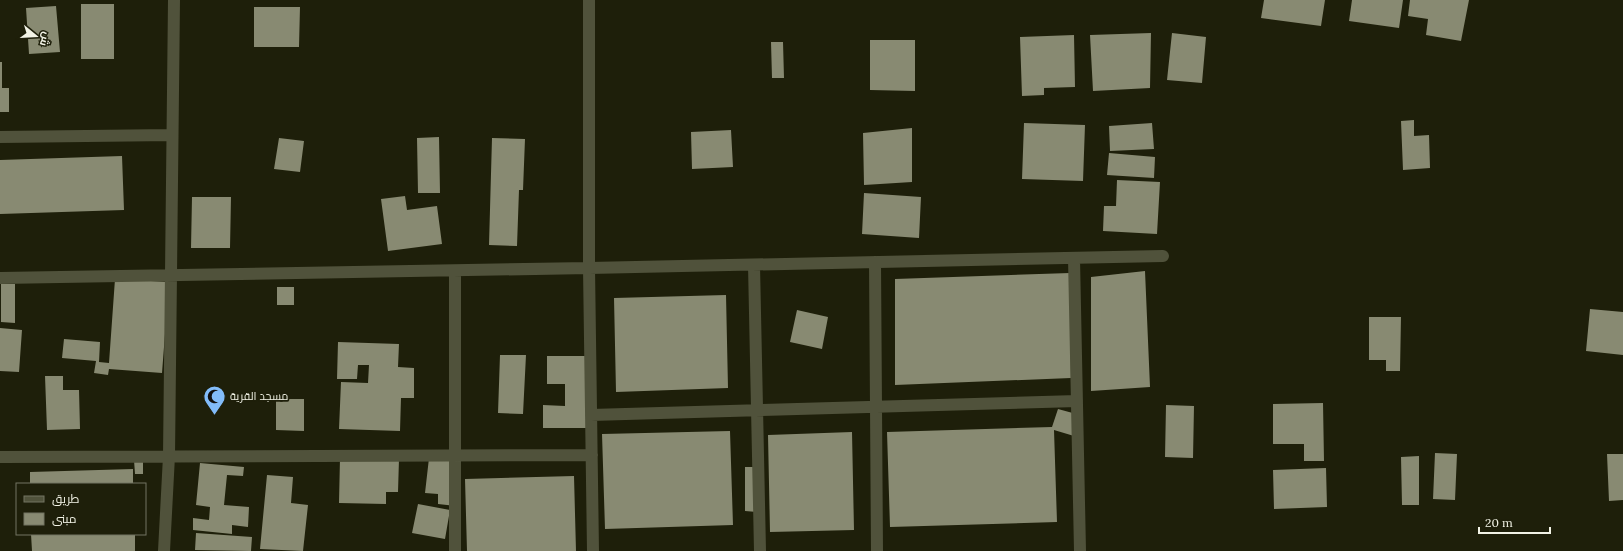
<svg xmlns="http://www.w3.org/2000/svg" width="1623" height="551" font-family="Lora,Cairo,serif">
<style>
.building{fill:#888a72}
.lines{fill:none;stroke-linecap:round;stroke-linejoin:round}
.street{stroke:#50523b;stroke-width:12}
.labels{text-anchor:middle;stroke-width:3.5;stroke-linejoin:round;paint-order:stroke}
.poi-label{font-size:11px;fill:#f2f3e6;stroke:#1e1f0a;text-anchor:start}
</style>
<rect width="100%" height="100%" fill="#1e1f0a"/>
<path class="building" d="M1264,0H1325L1321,26L1261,18Z
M1352,0H1403L1399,28L1349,21Z
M1410,0H1469L1461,41L1426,35L1428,19L1408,16Z
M81,4H114V59H81Z
M56,6L60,52L29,54L26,8Z
M254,7H300L299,47H254Z
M1151,33L1150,88L1093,91L1090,35Z
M1172,33L1206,37L1202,83L1167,80Z
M1074,35L1075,87L1044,88V95L1022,96L1020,37Z
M870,40H915V91L870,90Z
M771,42H783L784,78H772Z
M0,62H2V88H9V112H0Z
M1414,120V136L1429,135L1430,168L1403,170L1401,121Z
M1024,123L1085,125L1083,181L1022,179Z
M1152,123L1154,149L1110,151L1109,126Z
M912,128V182L864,185L863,133Z
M731,130L733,167L692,169L691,132Z
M439,137L440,193H418L417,138Z
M279,138L304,141L300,172L274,169Z
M492,138L525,139L523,190H519L517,246L489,245Z
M1109,153L1155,157L1154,178L1107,175Z
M122,156L124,210L0,214V160Z
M1117,180L1160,182L1157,234L1103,231L1104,206H1116Z
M864,193L921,197L919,238L862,234Z
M405,196L407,210L437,206L442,244L388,251L381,199Z
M192,197H231L230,248H191Z
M1145,271L1150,387L1091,391V277Z
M1070,273L1071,378L895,385V279Z
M115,279L169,282L162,373L109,369L108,375L94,373L96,361L62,358L64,339L100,342L99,362L109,363Z
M1,284H15V323L1,322Z
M277,287H294V305H277Z
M726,295L728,388L616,392L614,298Z
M1590,309L1623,312V355L1586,351Z
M797,310L828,317L822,349L790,342Z
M1369,317H1401L1400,371H1386V360H1369Z
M0,328L22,330L19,372L0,371Z
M338,342L399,344L398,367L414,368V398H401L400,431L339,429L341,382L368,383L369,365H358L357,379H337Z
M500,355H526L523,414L498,413Z
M547,356H589V428H543V405L565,406V384H547Z
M45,376H63V390H79L80,429L47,430Z
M276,399H304V431L276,430Z
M1323,403L1324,461H1304V444H1273V404Z
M1166,405L1194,406L1193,458L1165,457Z
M1058,409L1080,415L1074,436L1054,430L1057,522L890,527L887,432L1052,427Z
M730,431L733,525L605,529L602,434Z
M852,432L854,530L770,532L768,435Z
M1435,453L1457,454L1455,500L1433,499Z
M1607,454H1623V500L1609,501Z
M1419,456V505H1402L1401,457Z
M340,458L399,459L398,492H386V504L339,503Z
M429,458L461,461L456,506L438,504V494L425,493Z
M134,460H143V474H135Z
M200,463L244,467L243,476L227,475L224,505L249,507L248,527L232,525V534L193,530V518L209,520L210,507L196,505Z
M745,467H757V512L745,511Z
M1326,468L1327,507L1274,509L1273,470Z
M133,469V484H30V472Z
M267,475L293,477L291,503L308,505L303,551L260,549Z
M574,476L576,551H467L465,479Z
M418,504L450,510L445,539L412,533Z
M196,533L252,537L251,551L195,550Z
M31,534H135V551H32Z"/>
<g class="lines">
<path class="street" d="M589,0V268L593,551
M0,137L172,135
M1074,258L1080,551
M875,262L877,551
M754,265L760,551
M0,278L589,268L1163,256
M591,415L1077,401
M0,457L592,455
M164,551L169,456L174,0
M455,551V271"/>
</g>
<defs>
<symbol id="mosque-pin" viewBox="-11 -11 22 30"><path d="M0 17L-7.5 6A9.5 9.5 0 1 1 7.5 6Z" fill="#82bcfa" stroke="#1e1f0a"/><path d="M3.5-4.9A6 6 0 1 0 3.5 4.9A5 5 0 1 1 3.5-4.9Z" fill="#111"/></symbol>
</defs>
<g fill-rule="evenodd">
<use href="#mosque-pin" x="202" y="384" width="25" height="34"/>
</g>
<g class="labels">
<g class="poi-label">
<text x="230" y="400">مسجد القرية</text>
</g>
</g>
<rect x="16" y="483" width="130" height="52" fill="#1e1f0a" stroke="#737462"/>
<rect x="24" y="496" width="20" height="6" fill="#50523b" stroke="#737462"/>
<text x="52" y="503" font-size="12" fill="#f2f3e6">طريق</text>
<rect x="24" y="513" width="20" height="12" fill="#888a72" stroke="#737462"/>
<text x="52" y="523" font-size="12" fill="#f2f3e6">مبنى</text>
<g transform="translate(36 36) rotate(108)" stroke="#1e1f0a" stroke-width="3" paint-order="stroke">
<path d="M0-3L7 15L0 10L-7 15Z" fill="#f2f3e6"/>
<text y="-6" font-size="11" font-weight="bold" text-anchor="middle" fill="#f2f3e6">ش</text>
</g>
<path d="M1479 527v6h71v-6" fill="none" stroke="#f2f3e6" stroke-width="2"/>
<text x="1485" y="527" font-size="12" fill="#f2f3e6" stroke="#1e1f0a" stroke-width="3" paint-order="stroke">20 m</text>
</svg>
